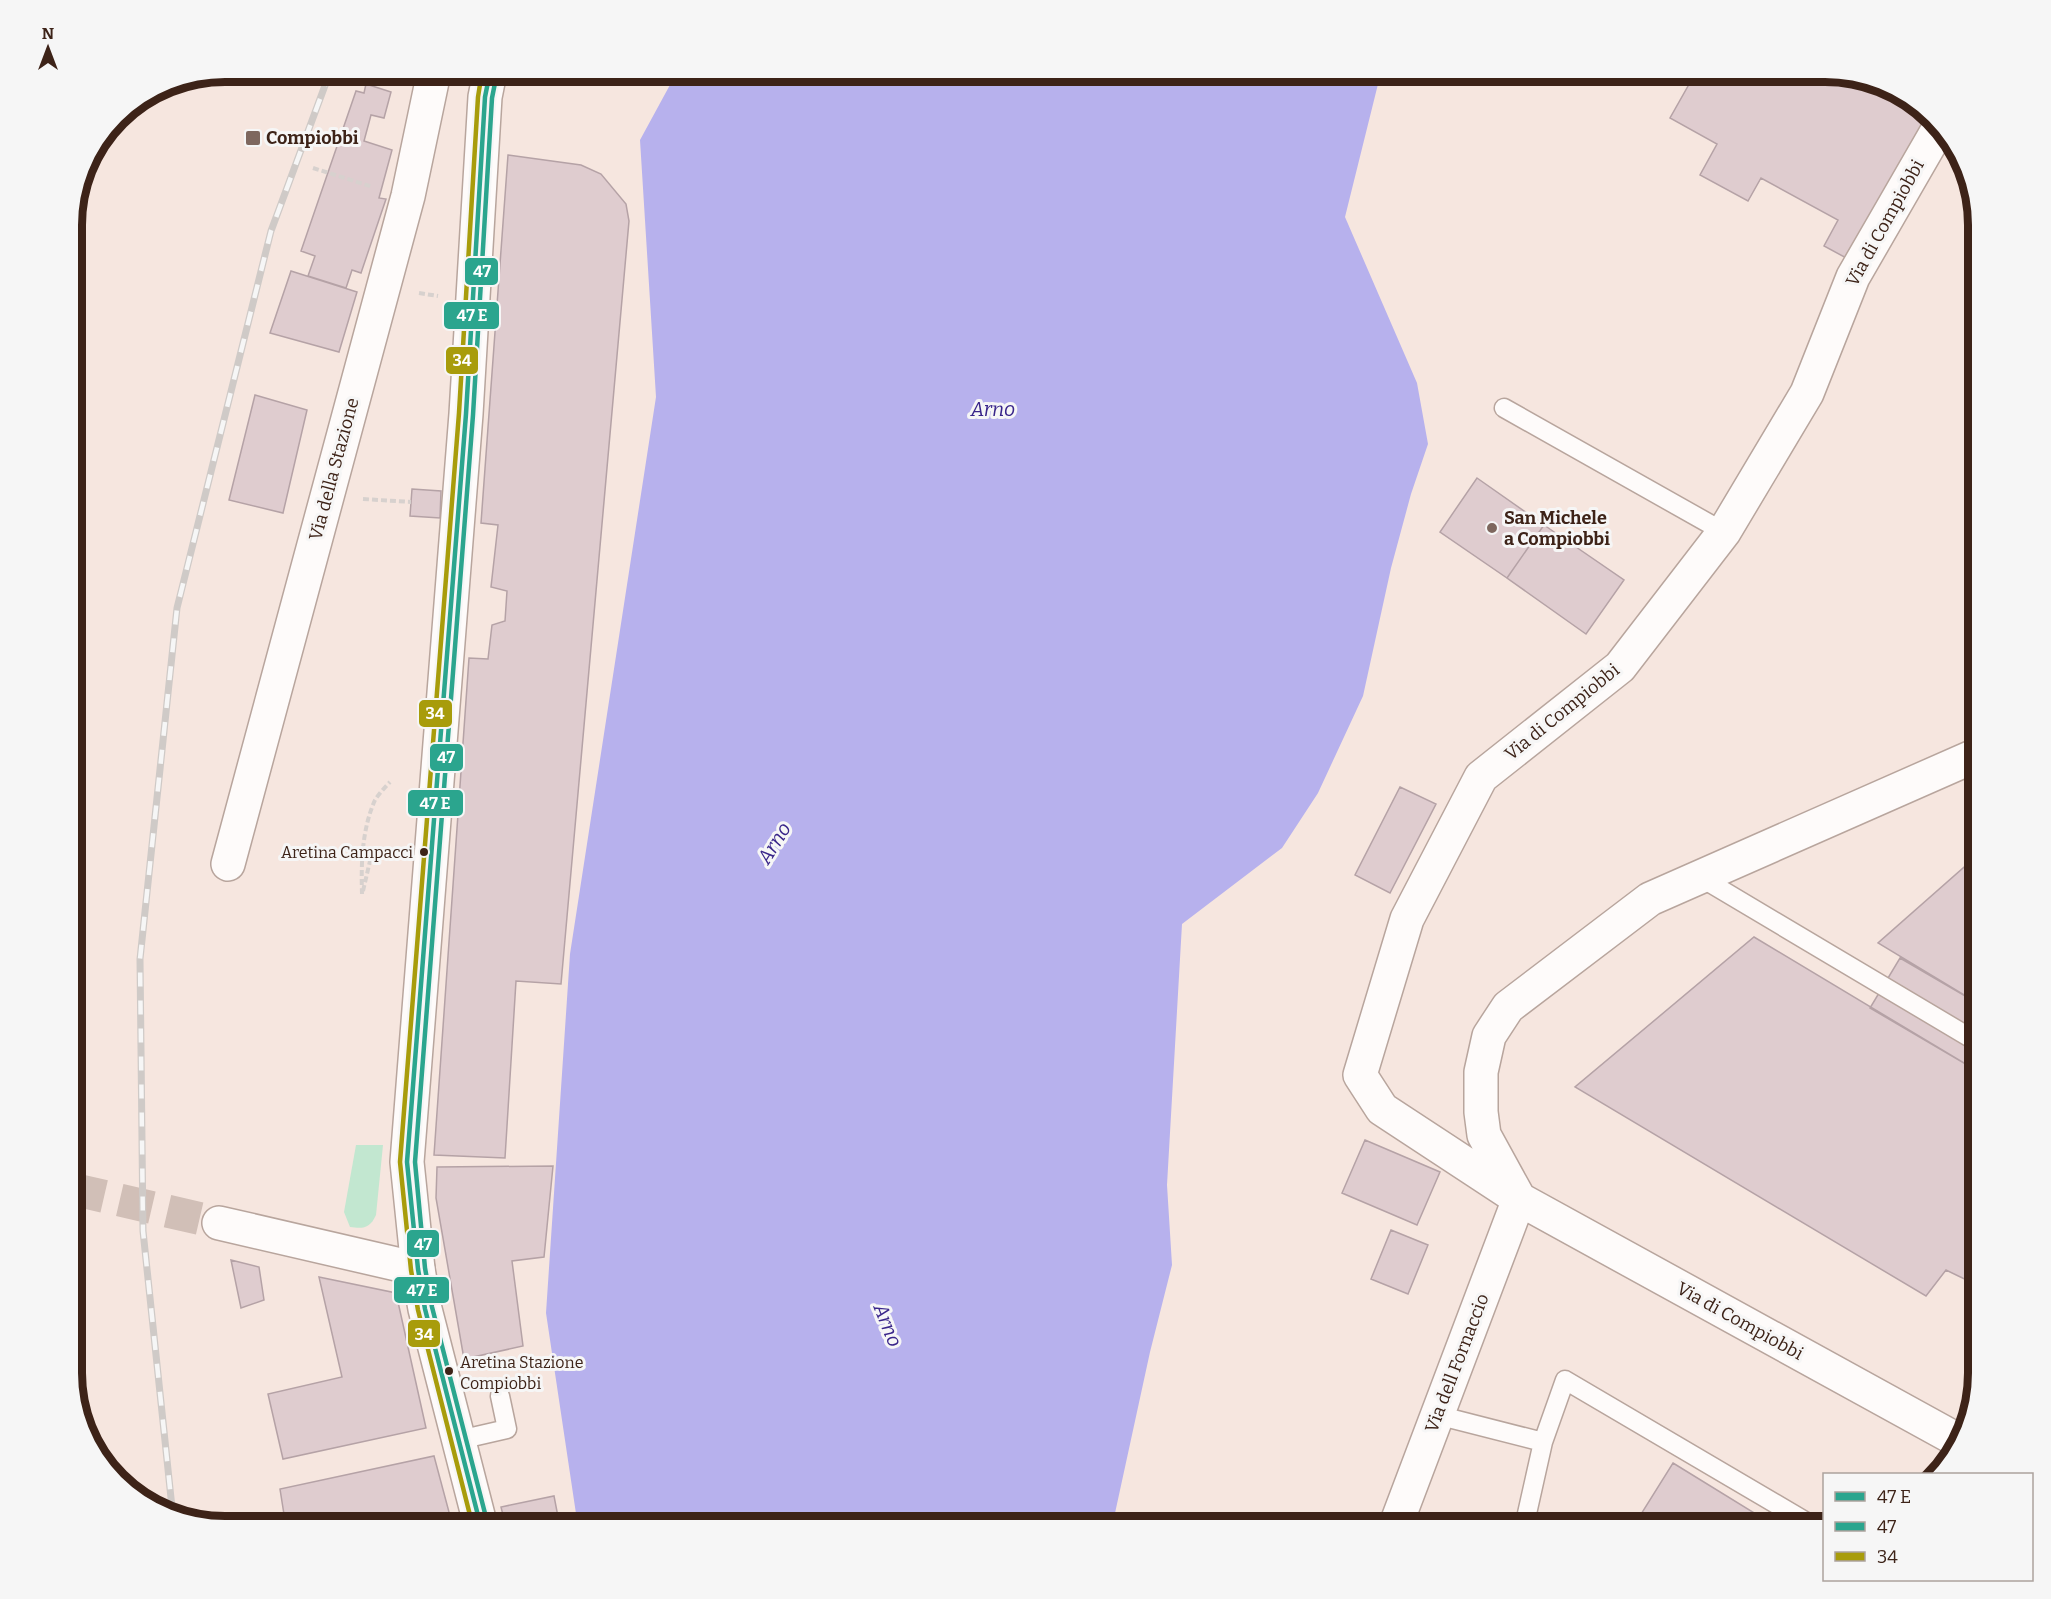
<svg xmlns="http://www.w3.org/2000/svg" width="2051" height="1599" font-family="Bitter,serif">
<style>
.green{fill:#c2e7d0}
.water{fill:#b7b1ed}
.building{fill:#dfcccf;stroke:#b5a2a6;stroke-width:1.5}
.lines{fill:none;stroke-linecap:round;stroke-linejoin:round}
.minor-tunnel{stroke:#d1bfb7;stroke-width:33;stroke-dasharray:33 16;stroke-linecap:butt}
.service-casing{stroke:#b8a59d;stroke-width:21}
.minor-casing{stroke:#b8a59d;stroke-width:36}
.primary-casing{stroke:#b8a59d;stroke-width:36}
.path{stroke:#d7d1ce;stroke-width:4;stroke-dasharray:6 3;stroke-linecap:butt}
.service{stroke:#fefbfa;stroke-width:18}
.minor{stroke:#fefbfa;stroke-width:33}
.primary{stroke:#fefbfa;stroke-width:33}
.rail-casing{stroke:#cfcac7;stroke-width:7}
.rail{stroke:#f6f6f6;stroke-width:4.5;stroke-dasharray:14;stroke-linecap:butt}
.bus-1-casing{stroke:#f6f6f6;stroke-width:9}
.bus-2-casing{stroke:#f6f6f6;stroke-width:9}
.bus-3-casing{stroke:#f6f6f6;stroke-width:9}
.bus-1{stroke:#2ba58e;stroke-width:4.5}
.bus-2{stroke:#2ba58e;stroke-width:4.5}
.bus-3{stroke:#a89c0b;stroke-width:4.5}
.poi-dot{fill:#7e675e;stroke:#f6f6f6;stroke-width:2}
.bus-dot{fill:#3d2318;stroke:#f6f6f6;stroke-width:2}
.labels{text-anchor:middle;stroke-width:6;stroke-linejoin:round;paint-order:stroke}
.bus-label{font-size:16px;fill:#3d2318;stroke:#f6f6f6;text-anchor:end}
.poi-label{font-size:18px;font-weight:bold;fill:#3d2318;stroke:#f6f6f6;text-anchor:start}
.street-label{font-size:18px;fill:#3d2318;stroke:#f6f6f6}
.water-label{font-size:20px;font-style:italic;fill:#39258a;stroke:#f6f6f6}
.rim{fill:none;stroke:#3d2318;stroke-width:8}
.line-badge{stroke:#f6f6f6;stroke-width:2}
.badge-label{font-size:16px;text-anchor:middle;font-weight:bold;fill:#fff}
</style>
<rect width="100%" height="100%" fill="#f6e6df"/>
<path class="green" d="M356,1145H383L376,1215C370,1228 364,1229 350,1227L344,1212Z"/>
<path class="water" d="M677,72H1381L1345,217L1417,383L1428,444L1411,494L1391,568L1363,696L1318,793L1282,848L1182,924L1167,1185L1172,1265L1150,1352L1112,1527H578L546,1313L570,954L656,397L640,140Z"/>
<path class="building" d="M1696,72H1825L1875,80L1919,104L1930,117L1850,260L1824,246L1838,220L1761,178L1748,201L1700,175L1717,144L1670,118Z
M366,84L391,92L384,118L371,115L364,141L392,150L379,198L386,199L361,273L352,270L346,288L308,276L315,256L301,251L356,91L364,93Z
M508,155L581,165L601,174L626,204L629,221L561,984L516,981L505,1158L434,1155L469,658L488,659L492,625L505,621L507,591L491,587L498,525L481,523Z
M291,271L357,292L339,352L270,333Z
M255,395L307,410L283,513L229,500Z
M1477,478L1544,525L1507,578L1440,532Z
M412,489L441,491L440,518L410,516Z
M1544,525L1624,580L1586,634L1507,578Z
M72,640H77L72,702Z
M1400,787L1436,804L1390,893L1355,875Z
M1979,854V1004L1878,943Z
M1754,937L1979,1072V1286L1946,1270L1926,1296L1575,1087Z
M1900,958L1979,1004V1072L1870,1008Z
M1365,1140L1440,1172L1417,1225L1342,1193Z
M553,1166L544,1257L512,1261L523,1346L464,1359L436,1198L437,1167Z
M1391,1230L1428,1245L1408,1294L1371,1279Z
M231,1260L259,1267L264,1300L241,1308Z
M319,1277L396,1293L426,1428L283,1459L268,1394L342,1377Z
M434,1456L453,1527H286L280,1489Z
M1673,1463L1777,1527H1633Z
M554,1496L560,1527H506L501,1507Z"/>
<g class="lines">
<path class="minor-tunnel" d="M72,1189L219,1223"/>
<defs>
<path id="service" d="M1504,408L1724,532
M1700,877L1979,1043
M1437,1415L1543,1442
M459,1440L507,1429L500,1396
M1524,1527L1543,1442L1565,1380L1815,1527"/>
<path id="minor" d="M1939,128L1853,277L1807,393L1724,532L1620,667L1481,777L1407,919L1360,1075L1382,1109L1519,1199L1961,1442
M228,864L408,196L434,72
M1517,1195L1484,1135L1481,1112V1072L1489,1036L1508,1007L1650,899L1979,754
M219,1223L418,1269
M1395,1527L1519,1199"/>
<path id="primary" d="M481,1527L425,1309L418,1269L407,1162L466,414L485,97L490,72"/>
</defs>
<use href="#service" class="service-casing"/>
<use href="#minor" class="minor-casing"/>
<use href="#primary" class="primary-casing"/>
<path class="path" d="M313,168L373,187
M419,293L438,296
M363,499L411,502
M363,891L370,861L387,856
M362,894C361,863 362,829 375,800C379,794 385,787 390,782"/>
<use href="#service" class="service"/>
<use href="#minor" class="minor"/>
<use href="#primary" class="primary"/>
<defs>
<path id="rail" d="M173,1517L143,1231L140,959L177,608L271,231L330,72"/>
</defs>
<use href="#rail" class="rail-casing"/>
<use href="#rail" class="rail"/>
<defs>
<path id="bus-1" d="M481,1527L425,1309L418,1269L407,1162L466,414L485,97L490,72"/>
<path id="bus-2" d="M488,1525L432,1307L425,1268L415,1162L473,415L492,98L497,73"/>
<path id="bus-3" d="M473,1527L418,1310L411,1270L400,1162L459,413L478,97L482,72"/>
</defs>
<use href="#bus-1" class="bus-1-casing"/>
<use href="#bus-2" class="bus-2-casing"/>
<use href="#bus-3" class="bus-3-casing"/>
<use href="#bus-1" class="bus-1"/>
<use href="#bus-2" class="bus-2"/>
<use href="#bus-3" class="bus-3"/>
</g>
<g class="poi-dot">
<rect x="245" y="130" width="16" height="16" rx="3"/>
<circle cx="1492" cy="528" r="6"/>
</g>
<g class="bus-dot">
<circle cx="424" cy="852" r="5"/>
<circle cx="449" cy="1371" r="5"/>
</g>
<g class="labels">
<g class="bus-label">
<text x="413" y="858">Aretina Campacci</text>
<text x="460" y="1368" text-anchor="start">Aretina Stazione<tspan x="460" dy="21">Compiobbi</tspan></text>
</g>
<g class="poi-label">
<text x="266" y="144">Compiobbi</text>
<text x="1504" y="524">San Michele<tspan x="1504" dy="21">a Compiobbi</tspan></text>
</g>
<g class="street-label">
<text transform="translate(1885 223) rotate(-61)" y="6">Via di Compiobbi</text>
<text transform="translate(334 469) rotate(-75)" y="6">Via della Stazione</text>
<text transform="translate(1562 712) rotate(-39)" y="6">Via di Compiobbi</text>
<text transform="translate(1740 1321) rotate(29)" y="6">Via di Compiobbi</text>
<text transform="translate(1457 1363) rotate(-69)" y="6">Via dell Fornaccio</text>
</g>
<g class="water-label">
<text x="993" y="416">Arno</text>
<text transform="translate(774 843) rotate(-58)" y="7">Arno</text>
<text transform="translate(888 1325) rotate(68)" y="7">Arno</text>
</g>
</g>
<path d="M0 0H2051V1599H0ZM225 82H1825A143 143 0 0 1 1968 225V1373A143 143 0 0 1 1825 1516H225A143 143 0 0 1 82 1373V225A143 143 0 0 1 225 82Z" fill="#f6f6f6" fill-rule="evenodd"/>
<path class="rim" d="M225 82H1825A143 143 0 0 1 1968 225V1373A143 143 0 0 1 1825 1516H225A143 143 0 0 1 82 1373V225A143 143 0 0 1 225 82Z"/>
<g class="line-badge">
<rect x="464" y="257" width="35" height="29" rx="6" fill="#2ba58e"/>
<rect x="443" y="301" width="57" height="29" rx="6" fill="#2ba58e"/>
<rect x="445" y="346" width="34" height="29" rx="6" fill="#a89c0b"/>
<rect x="418" y="699" width="35" height="29" rx="6" fill="#a89c0b"/>
<rect x="429" y="743" width="35" height="29" rx="6" fill="#2ba58e"/>
<rect x="407" y="789" width="57" height="28" rx="6" fill="#2ba58e"/>
<rect x="406" y="1229" width="34" height="29" rx="6" fill="#2ba58e"/>
<rect x="393" y="1276" width="57" height="28" rx="6" fill="#2ba58e"/>
<rect x="407" y="1319" width="34" height="29" rx="6" fill="#a89c0b"/>
</g>
<g class="badge-label">
<text x="482" y="277">47</text>
<text x="472" y="321">47 E</text>
<text x="462" y="366">34</text>
<text x="435" y="719">34</text>
<text x="446" y="763">47</text>
<text x="435" y="809">47 E</text>
<text x="423" y="1250">47</text>
<text x="422" y="1296">47 E</text>
<text x="424" y="1340">34</text>
</g>
<rect x="1823" y="1473" width="210" height="108" fill="#f6f6f6" stroke="#aca29d" stroke-width="1.5"/>
<rect x="1835" y="1492" width="30" height="9" fill="#2ba58e" stroke="#aca29d" stroke-width="1.5"/>
<text x="1877" y="1503" font-size="18" fill="#3d2318">47 E</text>
<rect x="1835" y="1522" width="30" height="9" fill="#2ba58e" stroke="#aca29d" stroke-width="1.5"/>
<text x="1877" y="1533" font-size="18" fill="#3d2318">47</text>
<rect x="1835" y="1552" width="30" height="9" fill="#a89c0b" stroke="#aca29d" stroke-width="1.5"/>
<text x="1877" y="1563" font-size="18" fill="#3d2318">34</text>
<g transform="translate(48 48)" stroke="#f6f6f6" stroke-width="4.5" paint-order="stroke">
<path d="M0-4.5L10 22L0 15L-10 22Z" fill="#3d2318"/>
<text y="-9" font-size="16" font-weight="bold" text-anchor="middle" fill="#3d2318">N</text>
</g>
</svg>
